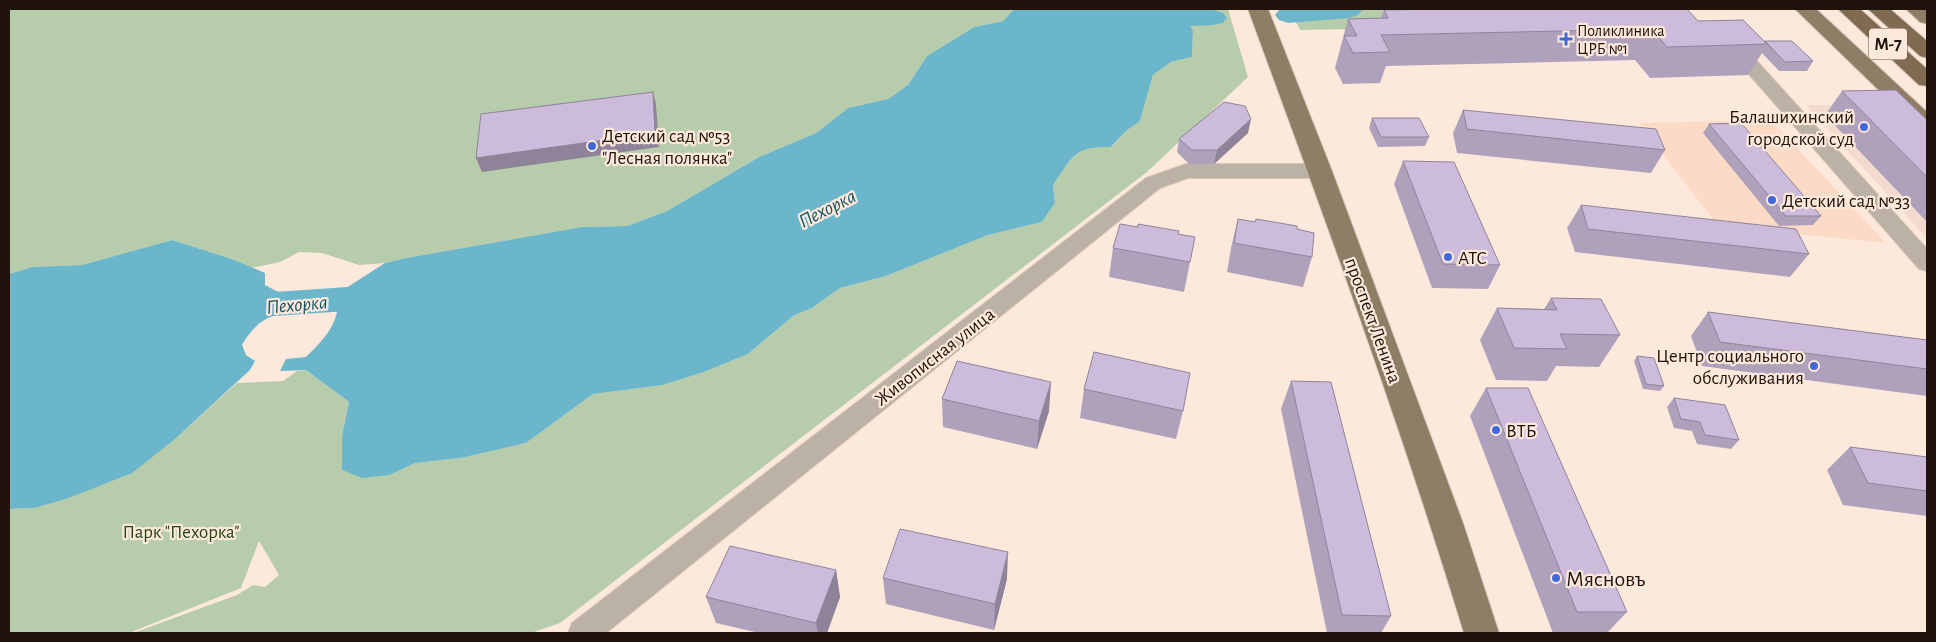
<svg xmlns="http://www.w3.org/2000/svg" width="1936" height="642" font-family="'Alegreya Sans',sans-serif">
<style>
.commercial{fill:#f2dacf}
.built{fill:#fbdbc5}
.green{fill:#b6ccab}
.water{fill:#6cb6cc}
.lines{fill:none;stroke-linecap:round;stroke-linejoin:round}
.river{fill:#6cb6cc;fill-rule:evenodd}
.minor-casing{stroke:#d9c7ba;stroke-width:2}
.major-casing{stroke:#d9c7ba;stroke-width:2}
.highway-casing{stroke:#d9c7ba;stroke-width:2}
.minor{fill:#bbb1a4;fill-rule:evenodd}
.major{fill:#907d66;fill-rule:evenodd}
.highway{fill:#806b50;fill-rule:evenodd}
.wall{fill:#afa1bc}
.shaded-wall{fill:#8f8399}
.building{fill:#ccbbdb;stroke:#8f8399}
.poi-dot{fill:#4167d9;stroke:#fde9db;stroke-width:2}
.labels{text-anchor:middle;stroke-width:4.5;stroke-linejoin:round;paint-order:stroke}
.far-poi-label{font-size:16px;fill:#1f130b;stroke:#fde9db;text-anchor:start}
.shield{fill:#fde9db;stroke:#625349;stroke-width:1}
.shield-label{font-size:18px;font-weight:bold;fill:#1f130b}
.poi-label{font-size:19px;fill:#1f130b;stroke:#fde9db;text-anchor:start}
.street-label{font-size:19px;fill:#1f130b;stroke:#fde9db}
.park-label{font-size:19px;fill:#244510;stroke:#fde9db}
.water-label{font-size:20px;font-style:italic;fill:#165465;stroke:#fde9db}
.near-poi-label{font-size:22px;fill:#1f130b;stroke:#fde9db;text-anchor:start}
</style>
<rect width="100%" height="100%" fill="#fde9db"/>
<path class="commercial" d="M1806,105L1893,106L1927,139V238Z"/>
<path class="built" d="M1771,120L1886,243L1718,226L1639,123Z"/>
<path class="green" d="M9,9H1014L1003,21L974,27L927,56L908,85L888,99L848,108L816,133L759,157L667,211L627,226L582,227L406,258L385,263L359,265L322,253L299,252L280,262L251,268L232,259L172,240L82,265L32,267L9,274Z
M1187,9H1228L1248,77L1147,172L560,623L531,633H133L237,595L253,585L265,587L279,575L259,541L241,588L129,633H9V509L35,508L66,499L85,491L175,439L237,383L283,381L297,371L306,370L349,402L342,436L390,475L415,463L461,458L526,443L593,394L663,385L704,372L748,354L793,316L812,308L840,288L886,276L988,235L1042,222L1055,203L1053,185C1074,156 1072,147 1112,147L1126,131L1140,121L1153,75L1171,62L1192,57L1193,31L1187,18Z
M1289,9H1444L1406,28L1300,30Z"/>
<path class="water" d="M1014,9H1187V18L1193,31L1192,57L1171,62L1153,75L1140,121L1126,131L1111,147C1072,147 1074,156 1053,185L1055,203L1042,222L988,235L886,276L840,288L812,308L793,316L748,354L704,372L663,385L593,394L526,443L461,458L415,463L390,475L362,478L342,470V436L349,402L306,370L280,371L286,359L306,357C319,344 333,331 337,312L334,310H310L320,291L343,290L385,263L406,258L582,227L627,226L667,211L759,157L816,133L848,108L888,99L908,85L927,56L974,27L1003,21Z
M172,240L232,259L265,273V285L280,293L312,291L300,310C272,313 256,320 242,345L246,355L255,361L250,370L175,439L132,473L66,499L35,508L9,509V274L32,267L82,265Z"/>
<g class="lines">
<path class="river" d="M1282,9H1361L1362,10L1358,15L1349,18L1288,23L1279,20L1275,15L1279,10Z
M1166,10H1214L1223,13L1227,18L1223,23C1205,28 1186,24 1167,26C1154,27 1145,33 1132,29L1128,24L1132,19Z
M362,286L374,289L379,298L374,307L362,310L260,317L248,314L243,305L248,296L260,293Z"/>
<defs>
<path id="minor" d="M1732,39L1738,40L1927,249V271L1919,269L1726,48L1723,44L1726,40Z
M1186,164H1320L1327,166L1330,171L1327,176L1320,178H1188L1160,188L606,633H568L572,623L1146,178Z"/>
<path id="major" d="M1248,9H1268L1332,171L1463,523L1499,633H1464C1400,423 1324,215 1248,9Z
M1795,9H1816L1927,112V131L1919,129Z
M1906,9H1927V24L1920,22Z"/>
<path id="highway" d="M1838,9H1860L1927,69V86L1919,85Z
M1868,9H1890L1927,41V58L1920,56Z"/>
</defs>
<use href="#minor" class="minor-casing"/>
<use href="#major" class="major-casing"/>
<use href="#highway" class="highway-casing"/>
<use href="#minor" class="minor"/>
<use href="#major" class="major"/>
<use href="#highway" class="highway"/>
</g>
<path class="wall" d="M1384,10L1698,21L1765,41L1813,61L1807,71H1779L1762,53L1748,75L1650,78L1635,60L1386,66L1380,83L1343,84L1335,68L1348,19L1381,18Z
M1842,91L1927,120V222L1825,115Z
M1463,110L1665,150L1651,173L1457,153L1453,133Z
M1372,118L1429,137L1425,146L1378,147L1369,128Z
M1709,124L1821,216L1813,225L1779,226L1703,133Z
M1248,133L1214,164H1189L1177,152L1179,139Z
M1403,161L1500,265L1488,289L1432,288L1394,184Z
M1581,205L1809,254L1790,277L1575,252L1567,228Z
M1238,219L1297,229L1312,257L1303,287L1227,272L1231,248Z
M1178,234L1190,262L1184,292L1109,277L1113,248Z
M1551,298L1620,335L1599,367L1556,366L1547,381L1496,380L1480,340L1497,308L1544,309Z
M1708,312L1927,340V396L1702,366L1691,336Z
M1637,356L1664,386L1660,391L1643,389L1634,361Z
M1291,381L1391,616L1381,633H1327L1281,409Z
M1486,388L1627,612L1607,633H1553L1470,416Z
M1084,389L1183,411L1176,439L1080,418Z
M1674,398L1739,440L1731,449L1697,444L1692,431L1674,428L1667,407Z
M942,399L1049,411L1037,449L943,427Z
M1850,447L1927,457V516L1843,505L1827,470Z
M836,570L840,597L827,633H759L716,623L706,597Z
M883,578L1007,579L994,630L886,604Z"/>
<path class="shaded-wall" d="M653,92L656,105L659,147L482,172L476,158Z
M1251,119L1248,133L1214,164L1217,150Z
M1051,382L1049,411L1037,449L1039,421Z
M1008,552L1007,579L994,630L995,604Z
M836,570L840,597L827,633H818L816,623Z"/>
<path class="building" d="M1448,9H1687L1698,21L1743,20L1767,44L1667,47L1652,29L1381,35L1390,52L1353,53L1344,36H1357L1348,19L1388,18L1384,10Z
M1765,41H1792L1813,61L1785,62Z
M1896,90L1927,120V177L1842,91Z
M653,92L655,133L476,158L481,114Z
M1224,102L1245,106L1251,119L1217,150H1192L1179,139Z
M1463,110L1656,129L1665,150L1467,129Z
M1372,118H1419L1429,137H1381Z
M1741,123L1821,216H1786L1709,124Z
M1403,161L1454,162L1500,265L1443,264Z
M1581,205L1796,229L1809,254L1588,229Z
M1238,219L1255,222L1256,219L1297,226V229L1314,233L1312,257L1234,243Z
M1120,224L1138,227V224L1179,231L1178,234L1195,237L1190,262L1113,248Z
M1551,298L1601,299L1620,335L1560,334L1567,349L1514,348L1497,308L1557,310Z
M1708,312L1927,340V369L1720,342Z
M1094,352L1190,373L1183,411L1084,389Z
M1637,356L1654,358L1664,386L1646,384Z
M957,361L1051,382L1039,421L942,399Z
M1291,381L1331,382L1391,616L1342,615Z
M1486,388H1528L1627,612H1577Z
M1674,398L1725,405L1739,440L1705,435L1700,422L1681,419Z
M1850,447L1927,457V491L1868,483Z
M900,529L1008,552L995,604L883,578Z
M730,546L836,570L816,623L706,597Z"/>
<g class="poi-dot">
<path d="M1563.5 31.5h5v5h5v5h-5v5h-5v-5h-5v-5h5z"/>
<circle cx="1864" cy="127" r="5"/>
<circle cx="592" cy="146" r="5"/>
<circle cx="1772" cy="200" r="5"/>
<circle cx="1448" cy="257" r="5"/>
<circle cx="1814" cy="366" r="5"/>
<circle cx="1496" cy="430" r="5"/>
<circle cx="1556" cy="578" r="5"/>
</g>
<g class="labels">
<g class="far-poi-label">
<text x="1577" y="36">Поликлиника<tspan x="1577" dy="18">ЦРБ №1</tspan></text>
</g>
<rect class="shield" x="1869" y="28.5" width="38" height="31" rx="4"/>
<g class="shield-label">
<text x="1888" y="50">М-7</text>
</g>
<g class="poi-label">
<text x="1854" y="123" text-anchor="end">Балашихинский<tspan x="1854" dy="22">городской суд</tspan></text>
<text x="602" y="142">Детский сад №53<tspan x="602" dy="22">"Лесная полянка"</tspan></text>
<text x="1782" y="207">Детский сад №33</text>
<text x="1458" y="264">АТС</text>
<text x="1804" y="362" text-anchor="end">Центр социального<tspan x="1804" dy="22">обслуживания</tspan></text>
<text x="1506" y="437">ВТБ</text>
</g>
<g class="street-label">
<text transform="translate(1374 320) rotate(70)" y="7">проспект Ленина</text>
<text transform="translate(934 356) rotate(-38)" y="7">Живописная улица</text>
</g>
<g class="park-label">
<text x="181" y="538">Парк "Пехорка"</text>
</g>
<g class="water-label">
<text transform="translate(827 208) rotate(-27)" y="7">Пехорка</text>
<text transform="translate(297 304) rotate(-5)" y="7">Пехорка</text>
</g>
<g class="near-poi-label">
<text x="1566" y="586">Мясновъ</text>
</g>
</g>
<rect width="1936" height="642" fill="none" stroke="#1f130b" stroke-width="20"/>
</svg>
